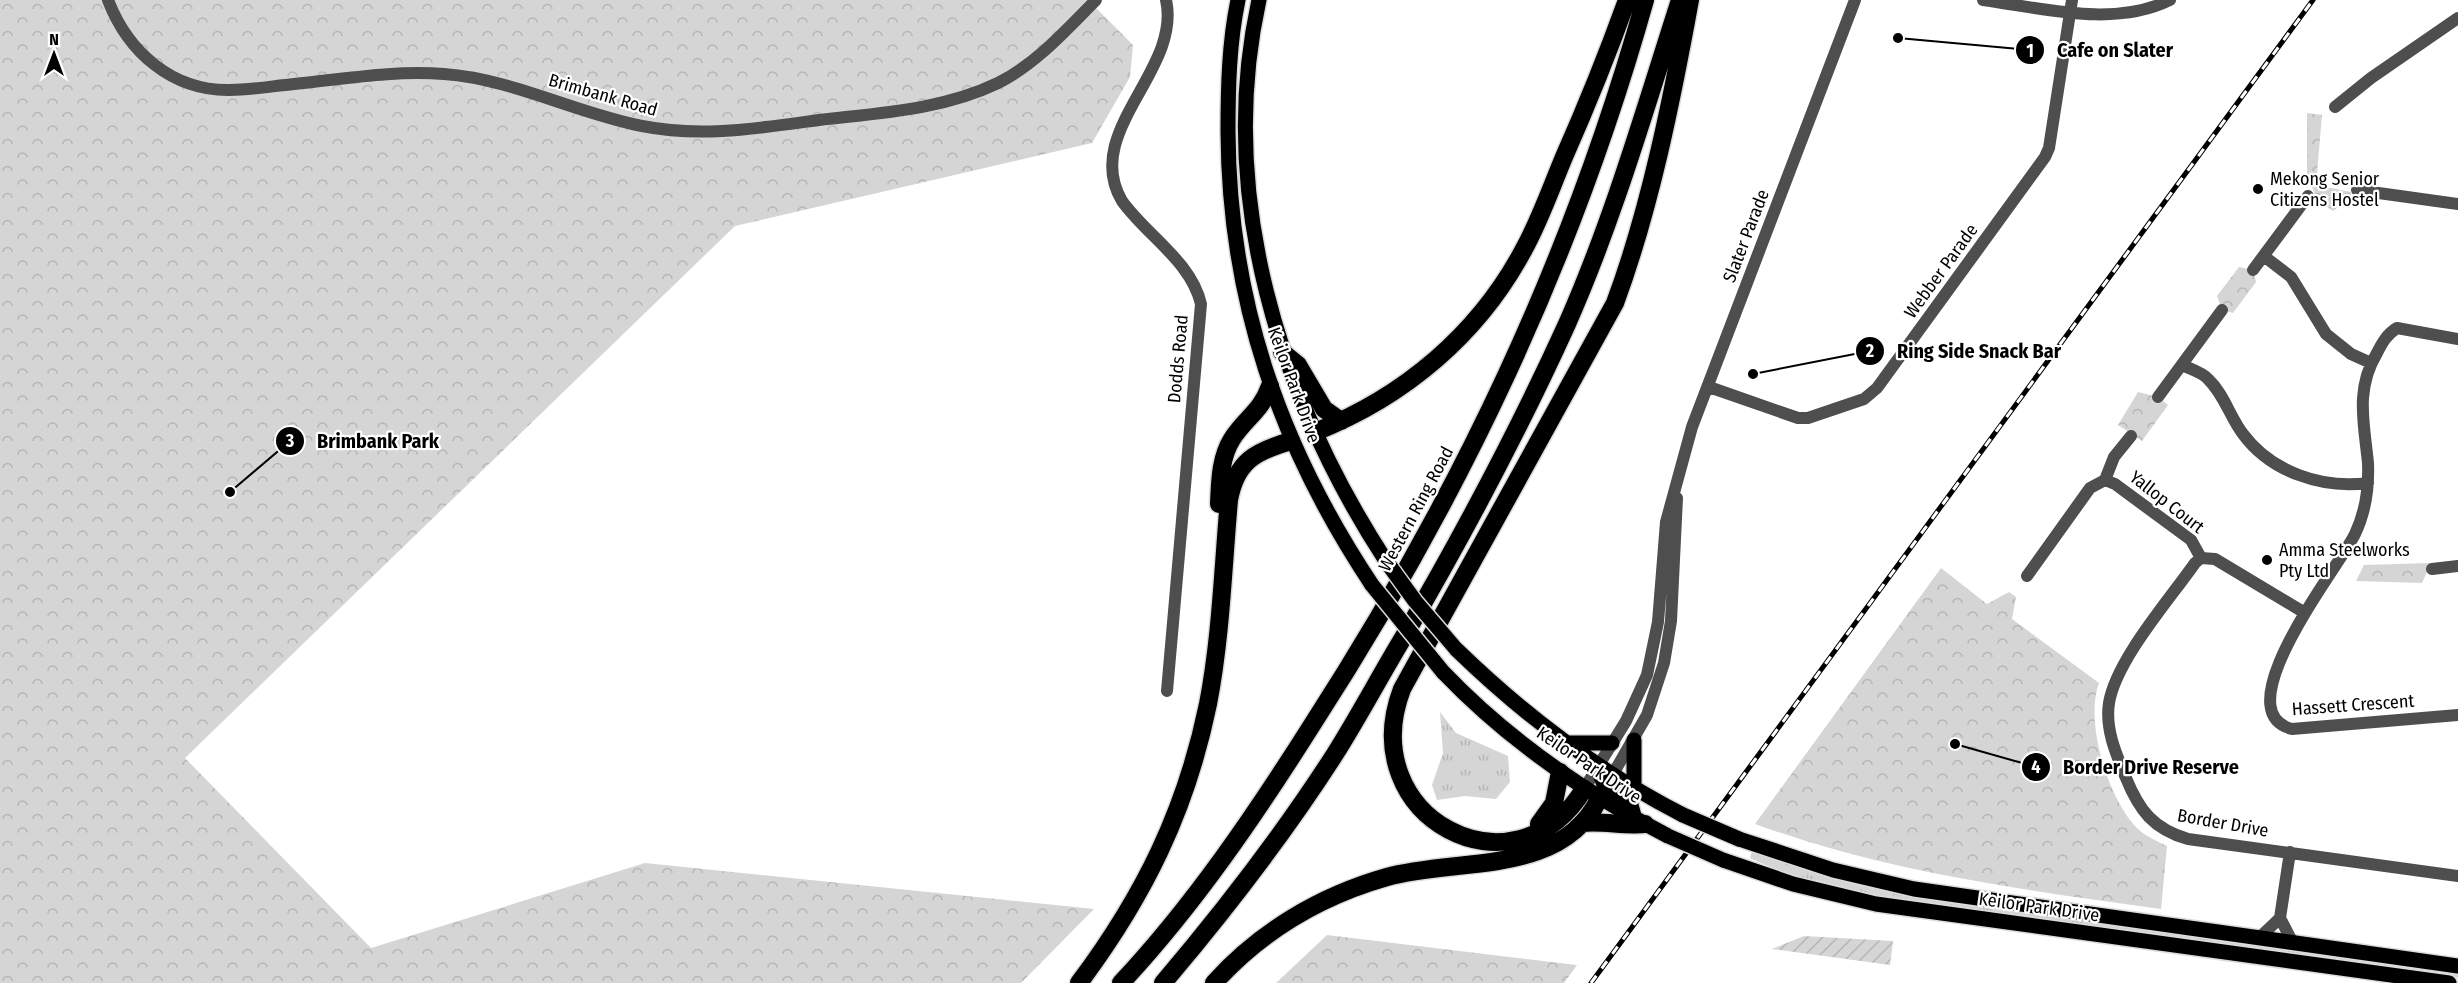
<svg xmlns="http://www.w3.org/2000/svg" width="2458" height="983" font-family="'Fira Sans Condensed',sans-serif">
<style>
.grass{fill:url(#grass-tufts)}
.park{fill:url(#park-crowns)}
.garden{fill:url(#garden-furrows)}
.lines{fill:none;stroke-linecap:round;stroke-linejoin:round}
.primary-casing{stroke:#dbdbdb;stroke-width:18}
.motorway-casing{stroke:#dbdbdb;stroke-width:21}
.minor{stroke:#4e4e4e;stroke-width:12}
.primary{stroke:#000;stroke-width:15}
.motorway{stroke:#000;stroke-width:18}
.rail-casing{stroke:#000;stroke-width:5}
.rail{stroke:#fff;stroke-width:3;stroke-dasharray:9;stroke-linecap:butt}
.primary-bridge-casing{stroke:#dbdbdb;stroke-width:18;stroke-linecap:butt}
.primary-bridge{stroke:#000;stroke-width:15}
.poi-dot{fill:#000;stroke:#fff;stroke-width:2}
.labels{text-anchor:middle;stroke-width:4.5;stroke-linejoin:round;paint-order:stroke}
.street-label{font-size:18px;fill:#000;stroke:#fff}
.poi-label{font-size:18px;fill:#000;stroke:#fff;text-anchor:start}
.leader{fill:none;stroke:#000;stroke-width:2}
.callout-dot{fill:#000;stroke:#fff;stroke-width:2}
.mark-label{font-size:18px;text-anchor:middle;font-weight:bold;fill:#fff}
.callout-label{font-size:20px;text-anchor:middle;font-weight:bold;fill:#000;stroke:#fff;stroke-width:4.5;stroke-linejoin:round;paint-order:stroke}
</style>
<defs>
<pattern id="grass-tufts" width="24" height="20" patternUnits="userSpaceOnUse" patternTransform="scale(1.5)"><rect width="24" height="20" fill="#d5d5d5"/><path d="M3 7l-1-3M5 7V3M7 7l1-3M15 17l-1-3M17 17v-4M19 17l1-3" fill="none" stroke="#b5b5b5"/></pattern>
<pattern id="park-crowns" width="20" height="18" patternUnits="userSpaceOnUse" patternTransform="scale(1.5)"><rect width="20" height="18" fill="#d5d5d5"/><path d="M2 6a3 3 0 1 1 6 0M12 15a3 3 0 1 1 6 0" fill="none" stroke="#b5b5b5"/></pattern>
<pattern id="garden-furrows" width="10" height="10" patternUnits="userSpaceOnUse" patternTransform="scale(1.5)"><rect width="10" height="10" fill="#d5d5d5"/><path d="M-1 1l2-2M0 10L10 0M9 11l2-2" fill="none" stroke="#b5b5b5"/></pattern>
</defs>
<rect width="100%" height="100%" fill="#fff"/>
<path class="grass" d="M1440,712L1456,733L1508,756L1510,782L1496,799L1465,796L1437,800L1432,785L1443,753Z
M1752,851L1827,874L2458,972V978L1879,898L1792,877L1750,858Z"/>
<path class="park" d="M0,0H1088L1133,45L1130,77L1092,143L735,226L185,758L371,948L645,863L1094,909L1021,983H0Z
M2307,113L2322,115L2316,185L2351,192V197L2333,211L2317,200L2307,173Z
M2239,267L2253,270L2256,282L2233,313L2222,310L2217,296Z
M2138,392L2158,397L2168,405L2142,441L2118,425Z
M2431,563L2422,583L2356,581L2364,565Z
M1941,568L1987,604L2009,592L2016,597L2012,619L2099,683C2084,722 2109,802 2139,830C2147,837 2157,841 2167,846L2161,909C2023,890 1886,872 1755,824Z
M1327,935L1577,965L1564,983H1276Z"/>
<path class="garden" d="M1804,936L1893,941L1890,965L1772,949Z"/>
<g class="lines">
<defs>
<path id="primary" d="M1238,0C1229,43 1228,88 1228,132C1229,300 1279,445 1372,585
M1259,0C1216,195 1280,398 1386,561
M1456,649C1525,716 1597,771 1683,815
M1443,672C1508,740 1585,793 1668,836
M1634,740V790
M1564,743H1612
M1597,767L1605,787L1631,805L1635,819
M1739,839L1833,870L1914,889L2458,966
M1723,860L1793,884L1876,904L2449,983"/>
<path id="motorway" d="M1282,352L1298,365L1324,409L1341,421
M1315,432C1404,397 1479,334 1524,249C1540,220 1551,188 1564,157C1587,105 1608,53 1627,0
M1219,504C1220,483 1220,458 1232,439C1245,418 1261,412 1270,386
M1584,789C1515,902 1353,818 1402,689L1615,303C1650,209 1672,99 1690,0
M1582,823C1604,821 1624,826 1645,824
M1539,824L1554,803L1560,772
M1079,983C1144,896 1186,811 1208,704C1221,637 1223,567 1229,500C1236,461 1256,451 1291,441
M1121,983C1194,905 1255,815 1312,725C1460,496 1571,263 1645,0
M1163,983C1225,910 1283,835 1335,754C1359,716 1380,676 1403,638C1463,535 1518,432 1567,324C1613,220 1645,109 1680,0
M1214,983C1260,932 1320,896 1387,877C1458,857 1560,877 1599,799"/>
</defs>
<use href="#primary" class="primary-casing"/>
<use href="#motorway" class="motorway-casing"/>
<path class="minor" d="M108,0C128,52 172,91 230,90C251,90 273,86 294,84C344,79 394,70 444,74C513,79 575,113 642,126C702,138 759,128 819,120C879,113 942,110 998,83C1036,64 1066,30 1096,0
M1166,0C1182,70 1081,132 1122,201C1147,236 1191,261 1201,304L1167,691
M1983,0C2042,8 2114,28 2170,0
M2335,107L2371,78L2458,18
M2357,190L2458,204
M2265,257L2291,277L2326,334L2351,354L2371,363
M2253,270L2308,196
M2458,339L2397,328C2387,334 2382,343 2377,353C2355,389 2364,423 2368,463C2369,487 2365,513 2355,534C2341,564 2222,711 2292,729L2458,715
M2184,366C2191,369 2203,373 2208,379C2224,394 2230,417 2243,434C2271,472 2322,489 2368,483
M1709,387L1798,418H1808L1864,399L1877,388L2045,157L2049,148L2072,0
M2158,397L2222,310
M2105,480L2114,457L2131,436
M2432,569L2458,566
M2027,576L2090,488L2105,480L2115,484L2191,540L2201,558
M2305,613L2215,559L2201,558L2195,563C2170,599 2116,660 2109,703C2105,729 2116,754 2126,778C2139,810 2153,829 2188,839L2458,876
M1609,781L1647,715L1664,663L1671,621L1677,498
M1584,789L1626,721L1647,675L1658,622L1666,522L1692,427L1855,0
M2290,852L2280,918L2293,943
M2259,938L2280,918"/>
<use href="#primary" class="primary"/>
<use href="#motorway" class="motorway"/>
<defs>
<path id="rail" d="M1591,983L2313,0"/>
</defs>
<use href="#rail" class="rail-casing"/>
<use href="#rail" class="rail"/>
<defs>
<path id="primary-bridge" d="M1386,561L1415,601L1456,649
M1372,585L1443,672
M1683,815L1739,839
M1668,836L1723,860"/>
</defs>
<use href="#primary-bridge" class="primary-bridge-casing"/>
<use href="#primary-bridge" class="primary-bridge"/>
</g>
<g class="poi-dot">
<circle cx="2258" cy="189" r="6"/>
<circle cx="2267" cy="560" r="6"/>
</g>
<g class="labels">
<g class="street-label">
<text transform="translate(603 95) rotate(16)" y="6">Brimbank Road</text>
<text transform="translate(1746 236) rotate(-69)" y="6">Slater Parade</text>
<text transform="translate(1941 271) rotate(-54)" y="6">Webber Parade</text>
<text transform="translate(1178 359) rotate(-85)" y="6">Dodds Road</text>
<text transform="translate(1294 385) rotate(70)" y="6">Keilor Park Drive</text>
<text transform="translate(2167 502) rotate(38)" y="6">Yallop Court</text>
<text transform="translate(1416 509) rotate(-62)" y="6">Western Ring Road</text>
<text transform="translate(2353 705) rotate(-4)" y="6">Hassett Crescent</text>
<text transform="translate(1589 765) rotate(34)" y="6">Keilor Park Drive</text>
<text transform="translate(2223 823) rotate(10)" y="6">Border Drive</text>
<text transform="translate(2039 907) rotate(8)" y="6">Keilor Park Drive</text>
</g>
<g class="poi-label">
<text x="2270" y="185">Mekong Senior<tspan x="2270" dy="21">Citizens Hostel</tspan></text>
<text x="2279" y="556">Amma Steelworks<tspan x="2279" dy="21">Pty Ltd</tspan></text>
</g>
</g>
<path class="leader" d="M1898 38L2030 50M1753 374L1870 351M230 492L290 441M1955 744L2036 767"/>
<g class="callout-dot">
<circle cx="1898" cy="38" r="6"/>
<circle cx="1753" cy="374" r="6"/>
<circle cx="230" cy="492" r="6"/>
<circle cx="1955" cy="744" r="6"/>
<circle cx="2030" cy="50" r="15"/>
<circle cx="1870" cy="351" r="15"/>
<circle cx="290" cy="441" r="15"/>
<circle cx="2036" cy="767" r="15"/>
</g>
<g class="mark-label">
<text x="2030" y="57">1</text>
<text x="1870" y="357">2</text>
<text x="290" y="447">3</text>
<text x="2036" y="773">4</text>
</g>
<g class="callout-label">
<text x="2115" y="57">Cafe on Slater</text>
<text x="1979" y="358">Ring Side Snack Bar</text>
<text x="378" y="448">Brimbank Park</text>
<text x="2151" y="774">Border Drive Reserve</text>
</g>
<g transform="translate(54 54)" stroke="#ffffff" stroke-width="4.5" paint-order="stroke">
<path d="M0-4.5L10 22L0 15L-10 22Z" fill="#000000"/>
<text y="-9" font-size="16" font-weight="bold" text-anchor="middle" fill="#000000">N</text>
</g>
</svg>
